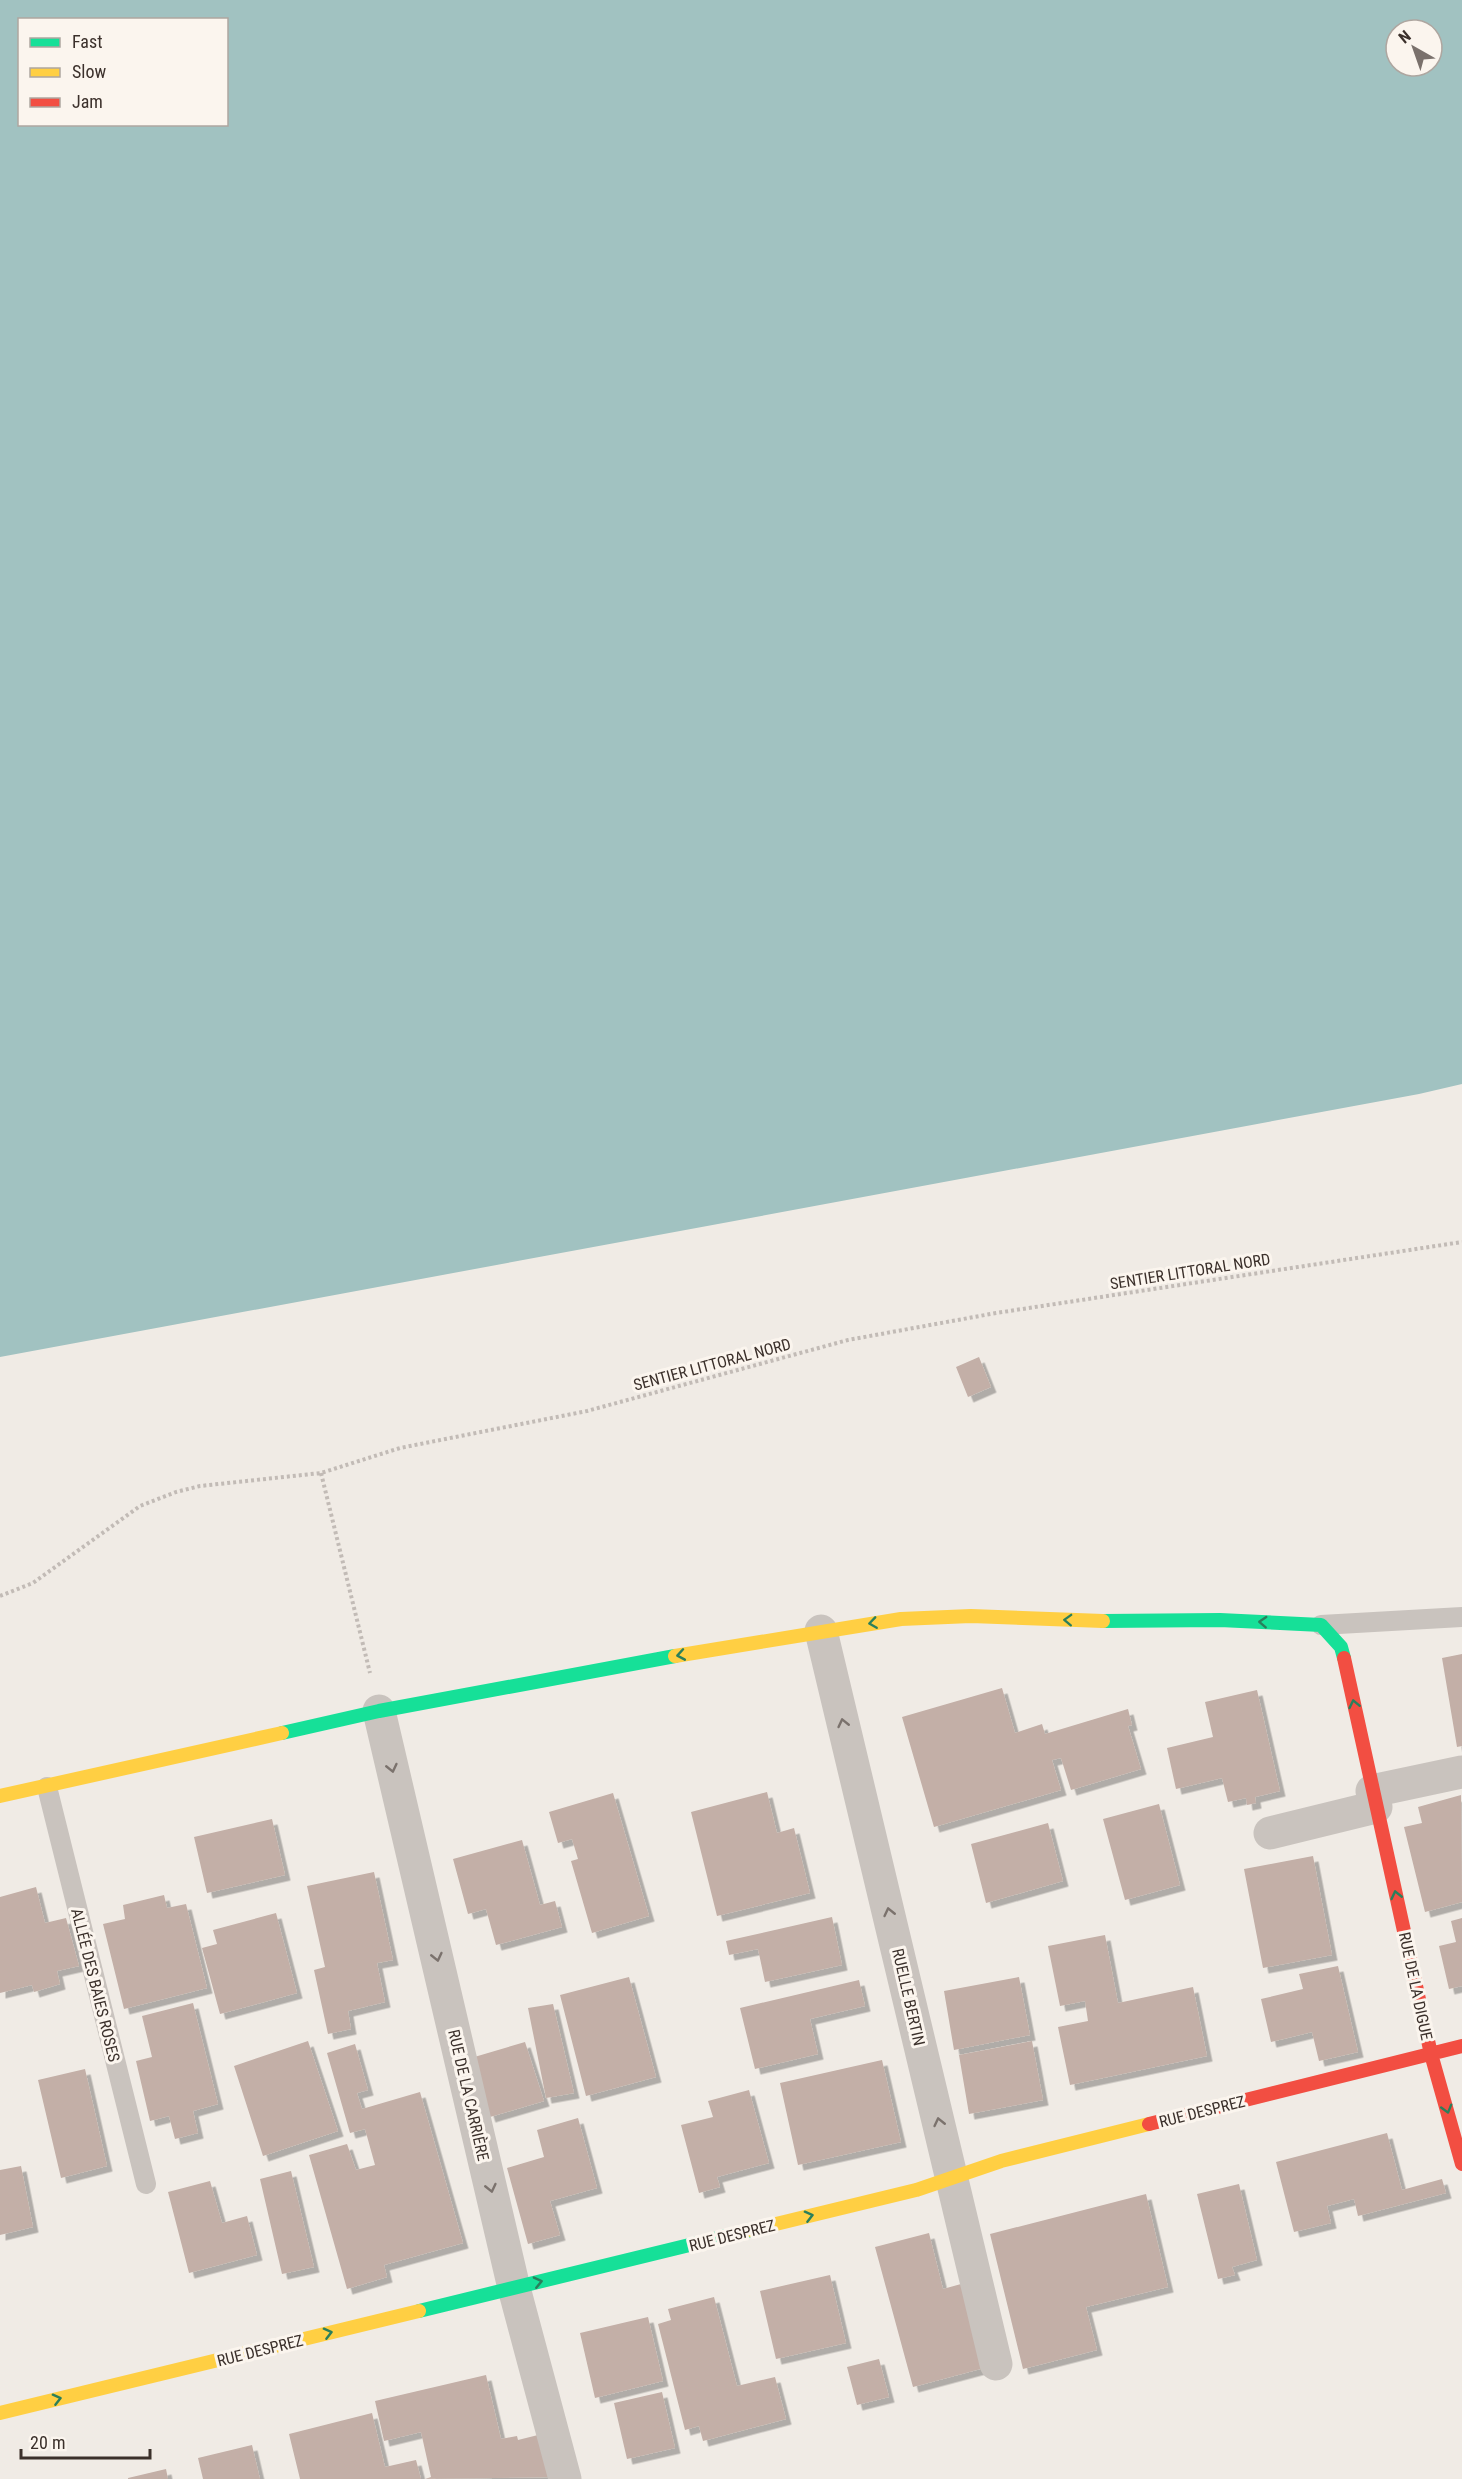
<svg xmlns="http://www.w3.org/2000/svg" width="1462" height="2479" font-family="'Roboto Condensed',sans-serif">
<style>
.water{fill:#a1c2c1;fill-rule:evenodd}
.building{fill:#c3afa7;filter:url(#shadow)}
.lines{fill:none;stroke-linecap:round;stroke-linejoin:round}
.path{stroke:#c2bbb6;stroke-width:4;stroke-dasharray:3 3;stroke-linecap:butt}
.lane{stroke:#c9c3be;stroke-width:20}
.street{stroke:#c9c3be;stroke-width:33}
.fast{stroke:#16e098;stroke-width:14}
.slow{stroke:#ffcf43;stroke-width:14}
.jam{stroke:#f24e42;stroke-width:14}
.oneway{stroke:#2a7f5c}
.oneway2{stroke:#7b726d}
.labels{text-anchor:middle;stroke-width:6;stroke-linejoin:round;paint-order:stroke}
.street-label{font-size:16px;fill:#3b302b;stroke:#fbf5ee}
</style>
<defs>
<filter id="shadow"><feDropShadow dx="5.5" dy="5.5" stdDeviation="0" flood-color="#0004"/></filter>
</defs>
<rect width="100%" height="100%" fill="#f0ebe5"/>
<path class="water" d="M0,0H1462V1084L1419,1094L0,1357ZM20,20H226V124H20ZM1396,30H1432V66H1396Z"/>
<path class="building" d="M979,1357L991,1387L968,1397L956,1367Z
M1462,1654V1746L1457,1747L1442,1658Z
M1002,1688L1015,1733L1042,1724L1045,1734L1128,1709L1132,1725L1128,1726L1141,1769L1071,1790L1061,1758L1052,1760L1061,1790L934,1827L902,1717Z
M1257,1690L1280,1791L1255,1797L1256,1803L1247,1805L1246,1798L1228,1802L1222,1778L1176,1789L1167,1748L1213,1737L1205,1702Z
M767,1792L777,1833L794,1828L810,1893L717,1916L691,1812Z
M613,1793L649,1916L592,1933L571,1861L578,1859L572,1839L558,1843L549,1812Z
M1461,1795L1462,1902L1425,1912L1404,1827L1422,1823L1418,1807Z
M1159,1804L1180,1885L1125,1900L1103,1819Z
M272,1819L285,1875L207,1893L194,1837Z
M1048,1823L1063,1881L986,1903L971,1844Z
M522,1840L540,1905L555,1901L562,1927L496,1945L486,1909L468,1914L453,1859Z
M1313,1856L1332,1955L1263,1968L1244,1869Z
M374,1872L393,1960L377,1963L385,2002L348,2011L351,2029L328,2034L314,1970L325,1967L307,1886Z
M36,1887L45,1923L66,1918L79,1966L57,1971L60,1984L34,1992L32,1985L0,1993V1897Z
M164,1895L167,1908L186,1904L207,1988L124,2009L103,1924L125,1919L123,1905Z
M276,1913L297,1993L220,2014L202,1948L217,1944L213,1930Z
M832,1917L842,1965L765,1982L758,1949L729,1955L726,1941Z
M1462,1918V1986L1449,1989L1439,1946L1456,1942L1451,1921Z
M1105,1935L1118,2003L1193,1987L1207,2056L1070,2085L1058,2027L1088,2021L1085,2001L1060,2006L1048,1946Z
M1338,1966L1358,2052L1319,2061L1312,2032L1271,2042L1261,1999L1303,1989L1299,1974Z
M629,1977L656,2077L586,2096L560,1995Z
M1019,1977L1030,2035L954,2050L944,1991Z
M859,1980L865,2006L810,2019L818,2054L755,2069L740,2008Z
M193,2003L218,2104L193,2111L198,2133L175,2139L169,2116L150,2121L136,2061L152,2057L142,2016Z
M553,2004L574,2093L546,2098L528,2008Z
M308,2041L338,2131L263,2156L234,2066Z
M1032,2041L1043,2100L969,2114L959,2055Z
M525,2042L544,2101L490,2117L471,2058Z
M355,2044L368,2090L357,2093L362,2109L420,2092L463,2243L384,2265L387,2277L347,2289L309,2155L347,2144L356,2170L375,2165L365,2129L350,2133L327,2053Z
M882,2060L901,2142L798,2165L780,2083Z
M85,2069L107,2166L61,2178L38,2080Z
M749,2090L769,2163L717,2177L720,2187L699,2193L681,2125L713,2117L708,2101Z
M578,2118L597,2188L550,2201L560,2235L528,2244L507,2168L544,2157L537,2130Z
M1387,2133L1402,2190L1442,2179L1446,2193L1358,2216L1354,2199L1327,2206L1331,2223L1294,2232L1276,2162Z
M21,2166L33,2227L0,2235V2170Z
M291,2171L314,2267L282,2274L260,2179Z
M210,2181L222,2223L247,2216L257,2255L189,2273L168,2192Z
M1239,2184L1257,2260L1232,2267L1235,2275L1218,2279L1197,2194Z
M1146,2194L1168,2287L1086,2307L1097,2350L1023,2369L990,2234Z
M929,2233L943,2289L961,2284L984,2368L913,2387L875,2247Z
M830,2275L846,2343L776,2359L760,2291Z
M714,2297L737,2386L775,2377L786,2419L703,2441L699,2426L685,2430L658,2324L671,2320L668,2309Z
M648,2317L663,2381L595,2398L580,2333Z
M879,2359L889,2397L857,2405L847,2367Z
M486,2375L501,2439L517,2436L518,2440L542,2434L552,2477L425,2479L431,2477L421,2432L384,2441L375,2401Z
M662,2392L675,2448L627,2459L614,2403Z
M372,2413L385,2467L416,2460L421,2479H300L289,2434Z
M252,2445L260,2479H203L198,2458Z
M166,2469L168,2479H128V2478Z"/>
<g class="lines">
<path class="path" d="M321,1473L370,1673
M0,1596L33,1583L140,1506L176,1492L200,1486L321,1473L400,1448L587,1411L848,1340L996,1313L1462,1242"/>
<path class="lane" d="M1321,1625L1462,1617
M47,1787L146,2184"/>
<path class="street" d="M821,1631L996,2364
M379,1711L514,2288L565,2479
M1372,1791L1462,1772
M1270,1833L1376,1807"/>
<path class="fast" d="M1103,1621L1220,1620L1321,1625L1341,1647L1344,1658
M282,1733L379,1711L675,1656
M419,2311L751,2230"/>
<path class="slow" d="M675,1656L901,1619L971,1616L1103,1621
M0,1796L282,1733
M751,2230L916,2190L1001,2161L1149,2124
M0,2413L419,2311"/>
<path class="jam" d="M1344,1658L1431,2054L1462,2164
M1149,2124L1462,2046"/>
</g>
<defs><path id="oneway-chevron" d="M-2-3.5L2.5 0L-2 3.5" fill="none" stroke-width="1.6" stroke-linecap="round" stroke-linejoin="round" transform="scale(1.5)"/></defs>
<g class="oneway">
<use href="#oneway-chevron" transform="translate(1068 1620) rotate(-178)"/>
<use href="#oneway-chevron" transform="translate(1263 1622) rotate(-177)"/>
<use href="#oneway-chevron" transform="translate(873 1623) rotate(172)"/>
<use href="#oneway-chevron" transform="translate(681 1655) rotate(170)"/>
<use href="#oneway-chevron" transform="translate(1354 1704) rotate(-102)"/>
<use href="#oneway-chevron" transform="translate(1396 1895) rotate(-103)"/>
<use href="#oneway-chevron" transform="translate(1447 2109) rotate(74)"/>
<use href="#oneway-chevron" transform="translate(809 2216) rotate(-14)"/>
<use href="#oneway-chevron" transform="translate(538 2282) rotate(-13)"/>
<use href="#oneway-chevron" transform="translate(328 2333) rotate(-14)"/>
<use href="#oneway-chevron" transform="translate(57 2399) rotate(-14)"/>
</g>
<g class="oneway2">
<use href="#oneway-chevron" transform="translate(843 1723) rotate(-103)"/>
<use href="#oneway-chevron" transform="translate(392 1768) rotate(77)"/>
<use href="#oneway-chevron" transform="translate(889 1912) rotate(-103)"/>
<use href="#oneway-chevron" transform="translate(437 1957) rotate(77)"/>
<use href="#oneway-chevron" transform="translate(939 2122) rotate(-103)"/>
<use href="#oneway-chevron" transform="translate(491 2188) rotate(77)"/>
</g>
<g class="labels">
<g class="street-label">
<text transform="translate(1190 1271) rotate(-9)" y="6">SENTIER LITTORAL NORD</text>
<text transform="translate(712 1364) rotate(-15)" y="6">SENTIER LITTORAL NORD</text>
<text transform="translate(96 1985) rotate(76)" y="6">ALLÉE DES BAIES ROSES</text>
<text transform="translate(1416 1986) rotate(78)" y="6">RUE DE LA DIGUE</text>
<text transform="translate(909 1997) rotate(77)" y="6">RUELLE BERTIN</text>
<text transform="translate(469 2095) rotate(77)" y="6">RUE DE LA CARRIÈRE</text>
<text transform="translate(1202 2111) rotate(-14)" y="6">RUE DESPREZ</text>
<text transform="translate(732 2235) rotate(-14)" y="6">RUE DESPREZ</text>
<text transform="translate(260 2350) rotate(-14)" y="6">RUE DESPREZ</text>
</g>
</g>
<rect x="18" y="18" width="210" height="108" fill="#fbf5ee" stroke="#aea6a0" stroke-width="1.5"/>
<rect x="30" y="38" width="30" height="9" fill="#16e098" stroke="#aea6a0" stroke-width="1.5"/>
<text x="72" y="48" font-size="18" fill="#3b302b">Fast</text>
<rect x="30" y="68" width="30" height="9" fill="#ffcf43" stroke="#aea6a0" stroke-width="1.5"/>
<text x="72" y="78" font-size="18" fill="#3b302b">Slow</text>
<rect x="30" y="98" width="30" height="9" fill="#f24e42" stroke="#aea6a0" stroke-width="1.5"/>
<text x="72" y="108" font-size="18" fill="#3b302b">Jam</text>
<g transform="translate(1414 48) rotate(320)"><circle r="28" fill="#fbf5ee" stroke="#aea6a0" stroke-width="1.5"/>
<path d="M0-4.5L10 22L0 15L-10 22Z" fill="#7a716c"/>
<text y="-9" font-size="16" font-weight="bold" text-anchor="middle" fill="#3b302b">N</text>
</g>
<path d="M21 2449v9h129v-9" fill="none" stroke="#3b302b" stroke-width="3"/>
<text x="30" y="2449" font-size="18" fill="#3b302b" stroke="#fbf5ee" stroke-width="4.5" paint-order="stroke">20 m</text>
</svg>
